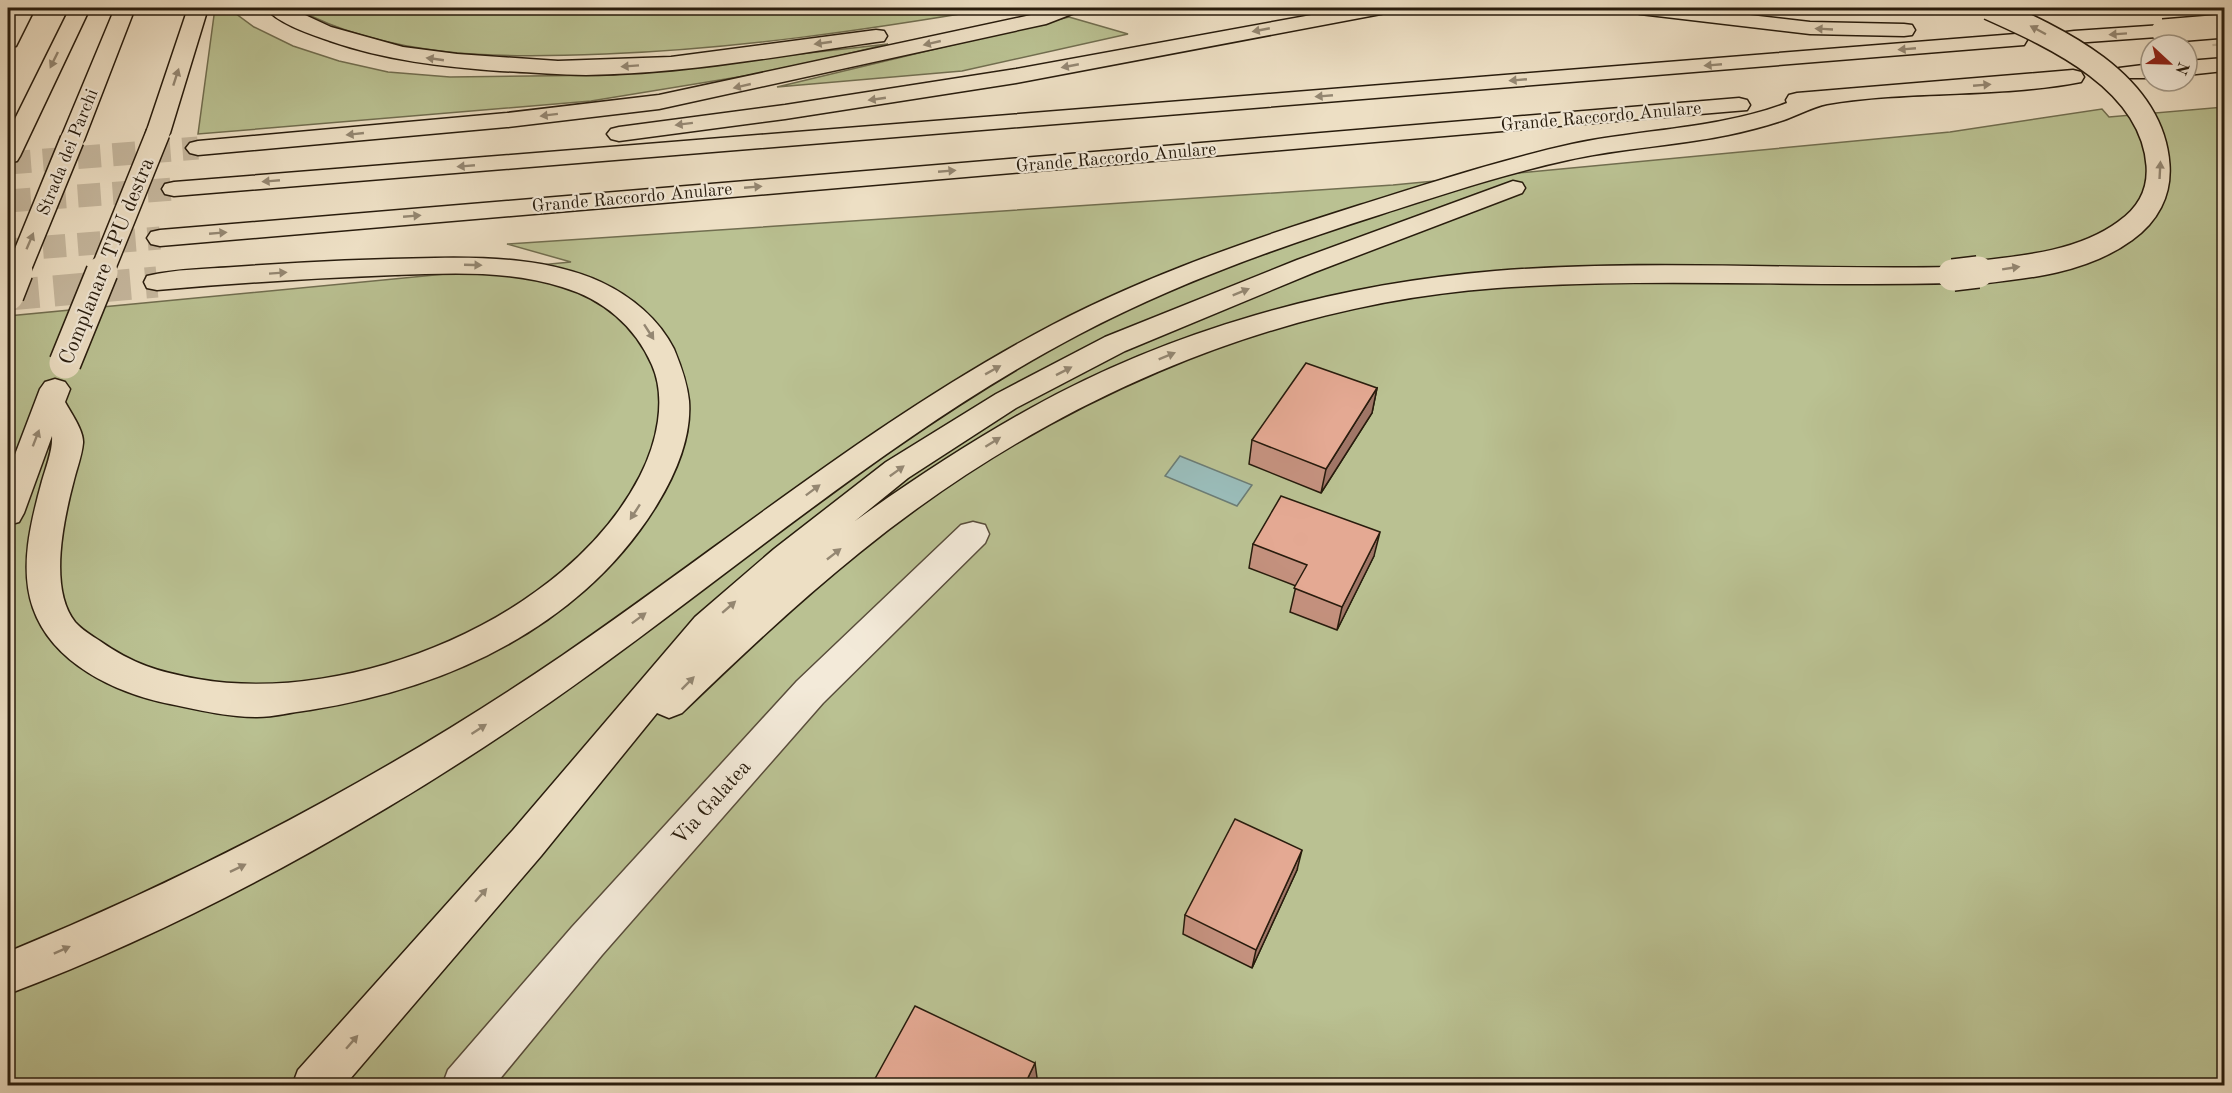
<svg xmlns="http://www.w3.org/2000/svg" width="2232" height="1093" font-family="'Old Standard TT',serif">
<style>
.green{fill:#bac192;stroke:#716e50;stroke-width:1.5}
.water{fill:#9abcb9;stroke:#6c7c74;stroke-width:1.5}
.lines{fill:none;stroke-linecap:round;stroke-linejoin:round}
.street-tunnel{stroke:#c6b89f;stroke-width:23;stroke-dasharray:23 12;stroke-linecap:butt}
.highway-tunnel-far1{stroke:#c6b89f;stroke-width:23;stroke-dasharray:23 12;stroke-linecap:butt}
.highway-tunnel{stroke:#c6b89f;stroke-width:31;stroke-dasharray:31 15;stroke-linecap:butt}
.street-casing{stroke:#594d3b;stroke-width:3}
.highway-casing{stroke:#281c0d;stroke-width:3}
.street{fill:#f3ead9;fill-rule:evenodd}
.highway{fill:#eddfc4;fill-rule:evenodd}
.highway-bridge-far1-casing{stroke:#281c0d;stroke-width:26;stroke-linecap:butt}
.highway-bridge-casing{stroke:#281c0d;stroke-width:34;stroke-linecap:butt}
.highway-bridge-far1{stroke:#eddfc4;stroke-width:23}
.highway-bridge{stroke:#eddfc4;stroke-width:31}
.wall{fill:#c4917e;stroke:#281c0d;stroke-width:1.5}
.shaded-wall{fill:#a07667;stroke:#281c0d;stroke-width:1.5}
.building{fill:#e4a993;stroke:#281c0d;stroke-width:1.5}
.oneway{fill:#948772}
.labels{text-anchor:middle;stroke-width:4.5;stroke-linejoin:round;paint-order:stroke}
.far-street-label{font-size:18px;fill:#281c0d;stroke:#f3ead9}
.street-label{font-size:21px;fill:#281c0d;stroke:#f3ead9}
</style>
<rect width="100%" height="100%" fill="#eddfc4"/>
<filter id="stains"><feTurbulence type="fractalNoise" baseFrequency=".00333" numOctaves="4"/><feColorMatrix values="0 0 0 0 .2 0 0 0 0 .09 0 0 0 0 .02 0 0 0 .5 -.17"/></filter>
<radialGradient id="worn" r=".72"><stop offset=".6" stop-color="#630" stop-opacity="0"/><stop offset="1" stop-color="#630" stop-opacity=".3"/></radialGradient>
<path class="green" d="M215,8H228L254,27L293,46L339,61L388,72L450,77L613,75L888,44L781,70L591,101L198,134Z
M295,8H996C866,30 736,49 605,54C501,58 389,59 295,8Z
M1069,17L1128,34L962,71L777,87Z
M2224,107V1085L8,1086V316L571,262L507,244L1393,185L1950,132L2102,109L2109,117Z"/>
<path class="water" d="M1180,456L1252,485L1237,506L1165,476Z"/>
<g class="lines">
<path class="street-tunnel" d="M2220,8L2224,45"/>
<path class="highway-tunnel-far1" d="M8,163L198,148
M8,201L174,189
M8,250L160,238"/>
<path class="highway-tunnel" d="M8,295L157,282"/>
<defs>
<path id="street" d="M973,522L985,525L989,534L985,543L823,703L602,955L494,1086H442L448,1070L572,927L797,681L961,525Z"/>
<path id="highway" d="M15,8H35L16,46L8,47V22Z
M70,8H90L20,156L17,161L8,163V133Z
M115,8H135L84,140L80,145H64L60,140Z
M188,8H208L170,133L166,138H150L146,133Z
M266,8H290L331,27L403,47L457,54L558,61L671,57L876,30L884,31L887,36L884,41L876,42C780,56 683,74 586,75C557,75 529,72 500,71C442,67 385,60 330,41C313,35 276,23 266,8Z
M1053,8H1080L1077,12L1046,24L659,109L507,127L198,155L190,153L186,148L190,143L198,141L507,113L659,95L1040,13Z
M1350,8H1391L1388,12L1381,14L1016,83L785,119L619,141L611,139L607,134L611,129L619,127L785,105L1016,69Z
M1630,8H1689L1810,22L1904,24L1912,25L1915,30L1912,35L1904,36L1810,34L1640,14L1633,12Z
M2163,25L2171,26L2174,31L2171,36L2074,43L2066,42L2063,37L2066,32L2074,31Z
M2016,34L2024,35L2027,40L2024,45L174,196L165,194L162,189L165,184L174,182Z
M2224,58V71L2187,75V61Z
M2151,64V78H2119L2116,73L2119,68Z
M2073,70L2081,72L2084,77L2081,82C1998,98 1911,90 1827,104C1813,107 1798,115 1784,120C1766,126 1747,131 1728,135C1675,146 1621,148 1568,160C1504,174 1441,195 1379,215C1276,248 1174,284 1078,335C904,427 753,556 594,671C419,798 210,918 8,994V952C203,872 388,774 563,655C725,544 877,417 1052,325C1150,274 1255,238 1360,205C1430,183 1500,160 1572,144C1644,129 1718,129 1787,103L1786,100L1789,95L1797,93Z
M1739,98L1747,100L1750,105L1747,110L160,246L151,244L147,238L151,232L160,230Z
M1513,181L1522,183L1525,188L1522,193L1315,272L1125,351L1016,408L908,478L855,521C912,480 970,442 1031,408C1171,330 1335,284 1495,271C1647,259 1801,270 1953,267L1962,269L1966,275L1962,281L1953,283C1801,287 1649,277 1497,288C1263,305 1040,406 859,553C797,603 739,658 682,713L669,718L657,713L541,856L344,1086H292L298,1070L513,830L695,617L774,549L886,462L996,394L1105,337L1297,260Z
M435,258C490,257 550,259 601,282C631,296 659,319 674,349C681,366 687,382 689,401C694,468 633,548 585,590C508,658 410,694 310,710C292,712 274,717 257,717C228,717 198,710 170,704C115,693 52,663 33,608C19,568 31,521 42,481C46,467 53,450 52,436L24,513L19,522L8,525V473L40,389L45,382L55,379L65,382L70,389L65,402C71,413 84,431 83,443C82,455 77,468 74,480C64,518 48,588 75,622C82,630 91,635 100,641C133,664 158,672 198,679C352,706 567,618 640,476C657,443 667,399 652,365C635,326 603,299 562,287C509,270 450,273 395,275C315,278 236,283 157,290L147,288L144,282L147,276C175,269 206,269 234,267C301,262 368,259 435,258Z"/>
</defs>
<use href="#street" class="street-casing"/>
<use href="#highway" class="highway-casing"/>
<use href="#street" class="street"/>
<use href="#highway" class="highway"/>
<defs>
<path id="highway-bridge-far1" d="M2163,31L2224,26
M17,274L72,140
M101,274L158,133
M1964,274C2018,268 2080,264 2125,231C2148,215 2160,192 2158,165C2152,81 2056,38 1989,8"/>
<path id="highway-bridge" d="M1953,275L1978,272
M8,295L17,272
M65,363L102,272"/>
</defs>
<use href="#highway-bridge-far1" class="highway-bridge-far1-casing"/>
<use href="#highway-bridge" class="highway-bridge-casing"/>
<use href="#highway-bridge-far1" class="highway-bridge-far1"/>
<use href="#highway-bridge" class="highway-bridge"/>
</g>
<path class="wall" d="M1377,388L1372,413L1321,493L1249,464L1252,440Z
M1253,544L1374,556L1337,630L1290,612L1296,586L1249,568Z
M1297,870L1252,968L1183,934L1185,915Z"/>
<path class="shaded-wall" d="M1377,388L1372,413L1321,493L1326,469Z
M1380,532L1374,556L1337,630L1342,607Z
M1302,850L1297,870L1252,968L1256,950Z
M1035,1063L1038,1085L1024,1086Z"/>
<path class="building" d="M1306,363L1377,388L1326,469L1252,440Z
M1281,496L1380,532L1342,607L1294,588L1307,565L1253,544Z
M1235,819L1302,850L1256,950L1185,915Z
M915,1006L1035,1063L1024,1086H871Z"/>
<defs><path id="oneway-solid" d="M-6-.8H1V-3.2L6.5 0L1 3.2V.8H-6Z" transform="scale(1.5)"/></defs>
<g class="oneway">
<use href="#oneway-solid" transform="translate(1824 29) rotate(-177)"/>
<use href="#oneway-solid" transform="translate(1261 30) rotate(169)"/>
<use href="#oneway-solid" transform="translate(2038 30) rotate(-152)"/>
<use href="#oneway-solid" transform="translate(2118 34) rotate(176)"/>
<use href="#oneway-solid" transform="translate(823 43) rotate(172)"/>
<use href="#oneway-solid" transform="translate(932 43) rotate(167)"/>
<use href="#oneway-solid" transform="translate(1907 49) rotate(175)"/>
<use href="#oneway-solid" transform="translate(435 59) rotate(-172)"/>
<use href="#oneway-solid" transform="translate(54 60) rotate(116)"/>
<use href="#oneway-solid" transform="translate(1713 65) rotate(175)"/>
<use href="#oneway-solid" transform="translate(630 66) rotate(176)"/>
<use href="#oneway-solid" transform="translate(1070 66) rotate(169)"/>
<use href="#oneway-solid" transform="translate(176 77) rotate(-72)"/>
<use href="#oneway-solid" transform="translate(1518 80) rotate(175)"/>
<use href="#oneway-solid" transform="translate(1982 85) rotate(-5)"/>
<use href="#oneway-solid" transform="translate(742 86) rotate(167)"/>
<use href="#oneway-solid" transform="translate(1324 96) rotate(175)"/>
<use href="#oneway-solid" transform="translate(877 99) rotate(172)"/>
<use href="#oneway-solid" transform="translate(549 115) rotate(173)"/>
<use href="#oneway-solid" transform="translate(684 124) rotate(173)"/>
<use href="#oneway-solid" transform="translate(355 134) rotate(174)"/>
<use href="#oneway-solid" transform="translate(466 166) rotate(175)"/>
<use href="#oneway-solid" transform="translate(2160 170) rotate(-87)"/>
<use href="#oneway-solid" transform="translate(947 171) rotate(-5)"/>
<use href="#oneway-solid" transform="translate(271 181) rotate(175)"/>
<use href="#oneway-solid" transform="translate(753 187) rotate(-5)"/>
<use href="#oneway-solid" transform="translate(412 216) rotate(-5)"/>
<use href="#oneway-solid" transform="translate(218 233) rotate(-5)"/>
<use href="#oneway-solid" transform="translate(30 241) rotate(-67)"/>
<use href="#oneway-solid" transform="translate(473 265) rotate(2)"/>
<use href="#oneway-solid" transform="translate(2011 268) rotate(-9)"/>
<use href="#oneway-solid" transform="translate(278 273) rotate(-4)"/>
<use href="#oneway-solid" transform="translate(1241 292) rotate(-22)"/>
<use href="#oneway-solid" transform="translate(649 332) rotate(57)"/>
<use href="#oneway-solid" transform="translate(1167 356) rotate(-22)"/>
<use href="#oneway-solid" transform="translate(993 370) rotate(-29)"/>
<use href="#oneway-solid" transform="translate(1064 371) rotate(-27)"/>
<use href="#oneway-solid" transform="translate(36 438) rotate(-69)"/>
<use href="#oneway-solid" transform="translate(993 442) rotate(-32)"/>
<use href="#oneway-solid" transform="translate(897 471) rotate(-36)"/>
<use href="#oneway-solid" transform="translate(813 490) rotate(-37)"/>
<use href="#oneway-solid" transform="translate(635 512) rotate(123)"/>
<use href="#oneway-solid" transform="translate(834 554) rotate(-38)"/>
<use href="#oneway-solid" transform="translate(729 607) rotate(-41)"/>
<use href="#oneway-solid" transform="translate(639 618) rotate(-37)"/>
<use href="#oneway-solid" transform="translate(688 683) rotate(-45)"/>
<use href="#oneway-solid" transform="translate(479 729) rotate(-33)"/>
<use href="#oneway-solid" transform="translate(238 868) rotate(-26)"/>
<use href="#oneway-solid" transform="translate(481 895) rotate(-49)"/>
<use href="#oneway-solid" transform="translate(62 950) rotate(-24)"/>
<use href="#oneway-solid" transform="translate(352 1042) rotate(-49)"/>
</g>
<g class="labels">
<g class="far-street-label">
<text transform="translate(1601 116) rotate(-5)" y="6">Grande Raccordo Anulare</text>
<text transform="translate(67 152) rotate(-68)" y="6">Strada dei Parchi</text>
<text transform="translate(1116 157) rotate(-5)" y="6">Grande Raccordo Anulare</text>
<text transform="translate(632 197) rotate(-5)" y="6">Grande Raccordo Anulare</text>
</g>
<g class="street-label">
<text transform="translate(106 261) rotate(-68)" y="7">Complanare TPU destra</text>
<text transform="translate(711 802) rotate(-48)" y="7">Via Galatea</text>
</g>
</g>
<rect width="2232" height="1093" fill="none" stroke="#eddfc4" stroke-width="30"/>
<rect x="9" y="9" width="2214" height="1075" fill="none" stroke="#281c0d" stroke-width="3"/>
<rect x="15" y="15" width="2202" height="1063" fill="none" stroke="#281c0d" stroke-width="1.5"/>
<g transform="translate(2169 63) rotate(112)"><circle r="28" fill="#f3ead9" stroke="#a29887" stroke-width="1.5"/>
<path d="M0-4.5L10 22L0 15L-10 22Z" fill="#8f2418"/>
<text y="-9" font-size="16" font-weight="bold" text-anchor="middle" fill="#281c0d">N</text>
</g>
<rect width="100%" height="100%" filter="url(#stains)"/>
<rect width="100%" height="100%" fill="url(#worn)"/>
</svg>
